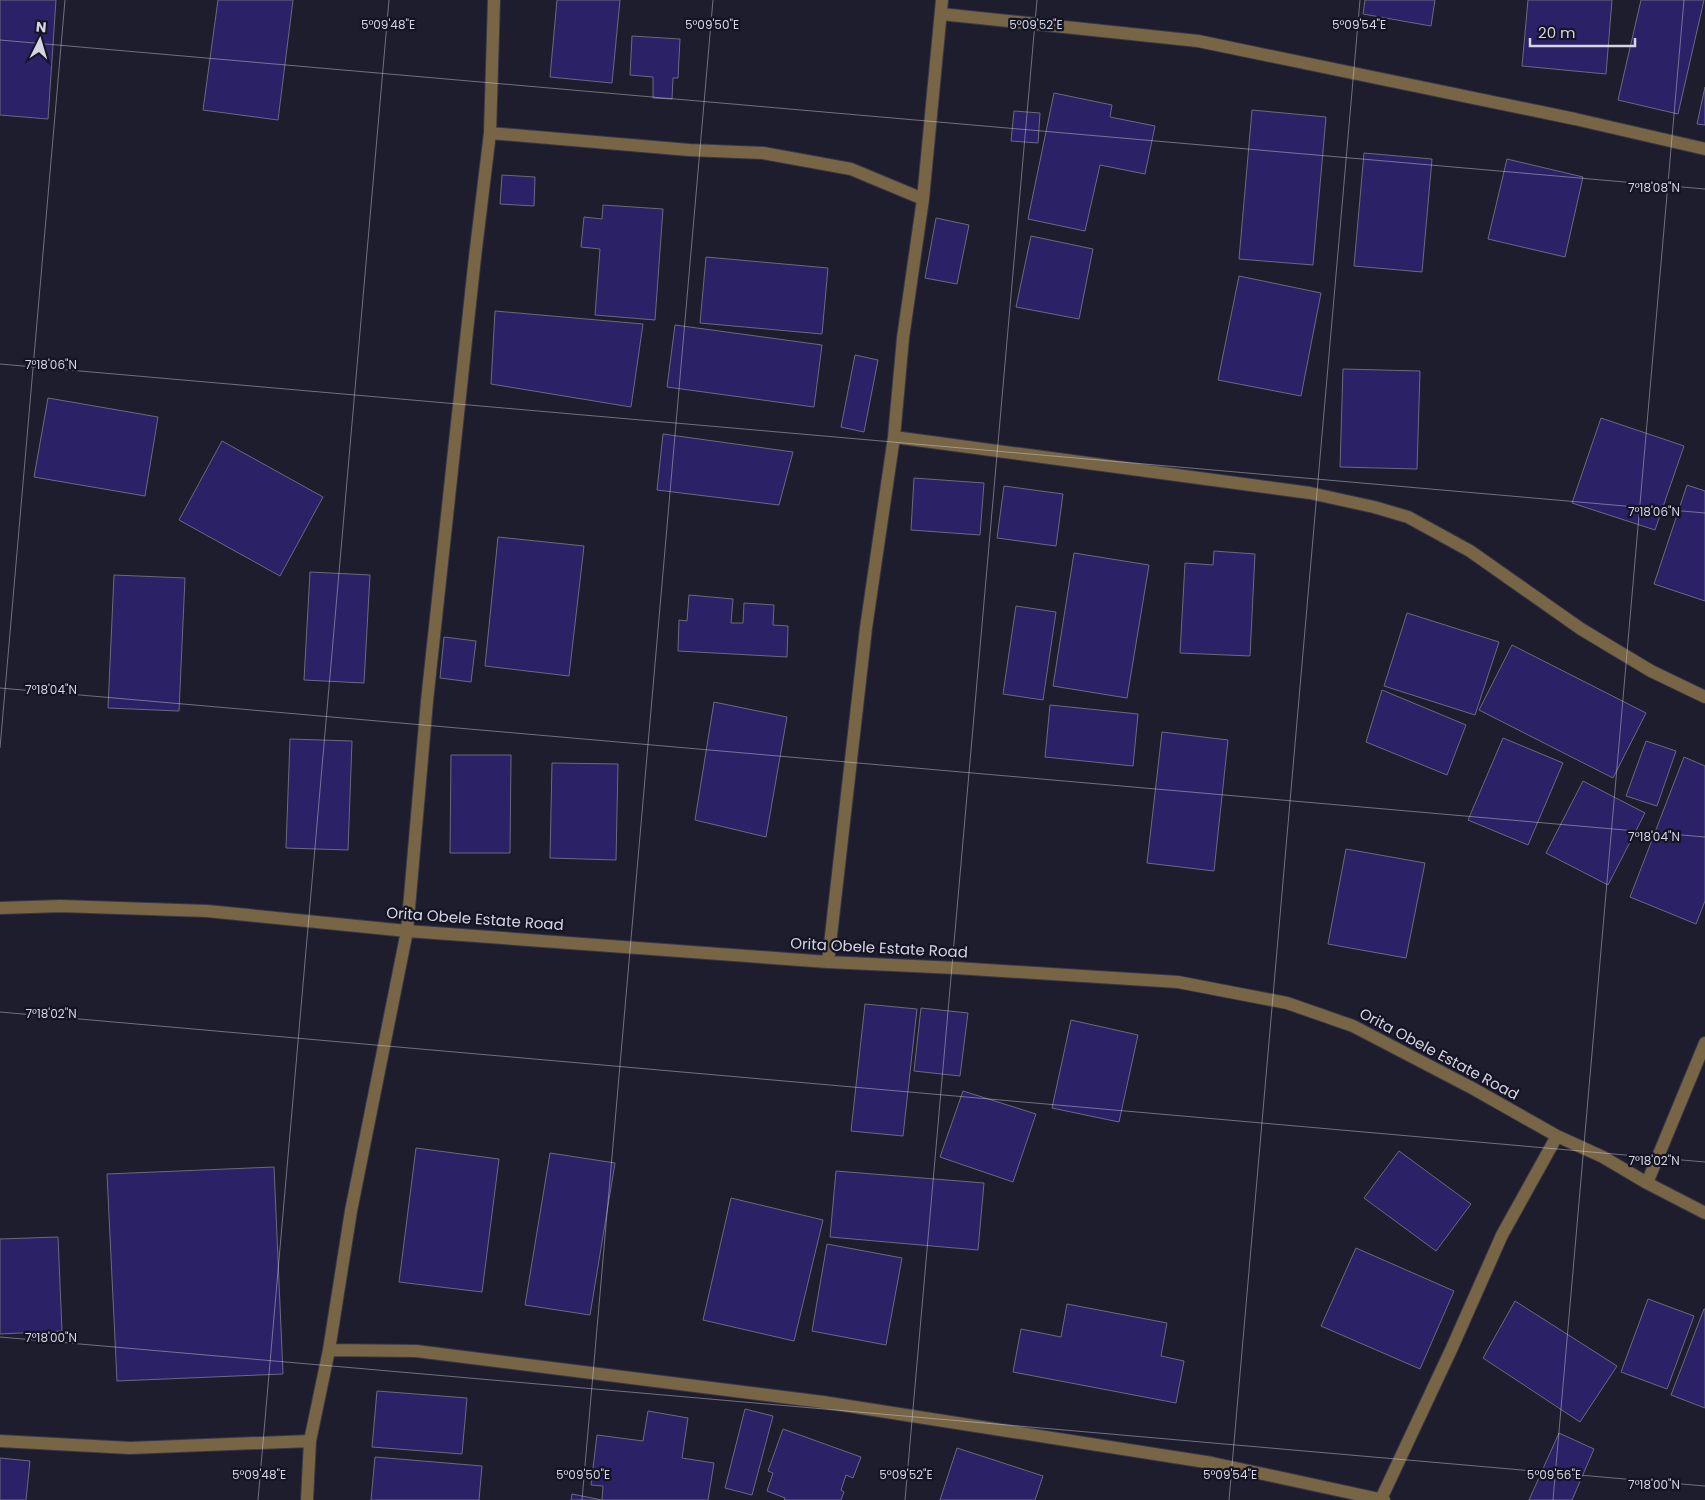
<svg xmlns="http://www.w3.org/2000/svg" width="1705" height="1500" font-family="Poppins,sans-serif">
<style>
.building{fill:#2a2166;stroke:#696a7e}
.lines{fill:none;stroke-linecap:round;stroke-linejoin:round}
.minor-casing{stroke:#373747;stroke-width:14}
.minor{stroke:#776545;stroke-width:12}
.ticks{fill:none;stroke:#d5d5e1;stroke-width:1;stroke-opacity:0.45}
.labels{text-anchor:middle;stroke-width:4.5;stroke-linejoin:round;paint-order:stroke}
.street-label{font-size:15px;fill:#d5d5e1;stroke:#141424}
.ticks-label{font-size:12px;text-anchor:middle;fill:#d5d5e1;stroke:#141424;stroke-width:4.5;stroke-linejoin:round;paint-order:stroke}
</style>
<rect width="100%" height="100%" fill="#1d1d2e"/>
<path class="building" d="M0,0H56L48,119L0,115Z
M218,0H293L278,120L203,110Z
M557,0H620L612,83L550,77Z
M1365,0H1435L1431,26L1363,14Z
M1528,0H1612L1606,74L1522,66Z
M1641,0H1704L1678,114L1618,100Z
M632,36L680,39L678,78H673L672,99L653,98V77L630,75Z
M1705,87V125L1697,124Z
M1054,93L1112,105L1110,117L1155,126L1145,174L1100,165L1085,231L1028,219Z
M1252,110L1326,117L1313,265L1239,259Z
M1014,111L1040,113L1038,143L1011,141Z
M1364,153L1432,159L1422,272L1354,266Z
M1507,159L1583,177L1565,257L1488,239Z
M502,175L535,177L534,206L500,204Z
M603,205L663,209L655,320L595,315L600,249L581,247L584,217L602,219Z
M936,218L969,225L957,284L925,278Z
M1031,236L1093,249L1079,319L1016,307Z
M706,257L828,268L822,334L700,323Z
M1239,276L1321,293L1301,396L1218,380Z
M495,311L643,324L631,407L491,384Z
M675,325L822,345L814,407L667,387Z
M855,355L878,360L864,432L841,427Z
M1343,369L1420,371L1417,469L1340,467Z
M48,398L158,417L145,496L34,477Z
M1601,418L1684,446L1655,530L1572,503Z
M663,434L793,452L779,505L657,490Z
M222,441L323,497L280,576L179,520Z
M914,478L984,483L980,535L911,530Z
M1687,485L1705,491V601L1654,584Z
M1004,486L1063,494L1056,546L997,538Z
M498,537L584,546L569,676L485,666Z
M1214,551L1255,554L1250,656L1180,653L1185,563L1213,565Z
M1074,553L1149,565L1127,698L1053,686Z
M310,572L370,575L364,683L304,680Z
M114,575L185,578L179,711L108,708Z
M689,595L733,599L731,623H743L744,603L774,605L773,625L788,626L787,657L678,651L679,620L687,621Z
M1016,606L1056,612L1043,700L1003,694Z
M1407,613L1499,642L1475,715L1384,686Z
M444,637L476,641L471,682L440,678Z
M1512,645L1646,713L1613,778L1479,710Z
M1382,690L1466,725L1447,775L1366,742Z
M714,702L787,717L766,837L695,820Z
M1050,705L1138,714L1133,766L1045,757Z
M1162,732L1228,740L1214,871L1147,863Z
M1503,738L1563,763L1528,845L1468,820Z
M290,739L352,741L348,850L286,848Z
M1646,741L1676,751L1657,806L1626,796Z
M451,755H511L510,853H450Z
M1684,757L1705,766V901L1696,924L1630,897Z
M552,763L618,764L616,860L550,858Z
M1583,781L1645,813L1608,885L1546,853Z
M1346,849L1425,863L1406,958L1328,944Z
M865,1004L917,1009L903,1136L851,1131Z
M921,1008L968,1013L960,1076L914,1071Z
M1071,1020L1138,1035L1119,1122L1052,1108Z
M963,1091L1036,1114L1013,1182L940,1157Z
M416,1148L499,1159L482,1292L399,1282Z
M1399,1151L1471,1204L1436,1251L1364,1198Z
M550,1153L615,1163L590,1315L525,1305Z
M274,1167L283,1374L117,1381L107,1174Z
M836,1171L984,1183L978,1250L830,1237Z
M731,1198L823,1220L794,1341L703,1320Z
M58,1237L62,1331L0,1334V1239Z
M827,1244L902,1258L886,1345L812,1331Z
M1356,1248L1454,1291L1420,1369L1321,1326Z
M1648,1299L1694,1316L1667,1389L1621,1372Z
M1515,1301L1617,1366L1580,1422L1483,1358Z
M1067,1304L1167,1323L1161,1356L1184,1361L1176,1403L1013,1372L1021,1329L1061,1337Z
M1704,1309H1705V1408L1671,1395Z
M377,1391L467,1398L462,1454L372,1447Z
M745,1409L773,1416L752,1495L725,1488Z
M648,1411L688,1418L682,1458L714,1463L708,1500H571L572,1494L602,1500L603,1486L591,1485L597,1435L643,1441Z
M783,1429L861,1457L853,1478L846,1475L841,1490L844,1492L841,1500H784L785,1498L767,1491L773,1473L768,1471Z
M1559,1433L1594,1449L1572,1500H1529Z
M957,1448L1043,1476L1035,1500H940Z
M375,1457L482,1466L479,1500H371Z
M0,1458L30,1461L26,1500H0Z"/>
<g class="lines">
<defs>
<path id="minor" d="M941,14L1198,41L1575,119L1705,149
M490,133L689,150L763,153L851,169L923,199
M894,437L1310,493L1374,507L1408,517L1470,551L1581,629L1651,671L1705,697
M0,908L61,906L207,911L407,931L828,962L956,968L1178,982L1287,1003L1353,1026L1472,1088L1557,1136L1603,1157L1647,1183L1705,1213
M828,962L866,628L894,437L903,338L923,199L942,0
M1647,1183L1705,1043
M329,1350L416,1351L823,1402L1212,1463L1384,1500
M0,1441L130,1448L310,1441
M1381,1499L1451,1350L1502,1235L1557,1136
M307,1500L310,1441L329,1350L351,1211L407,931L427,701L475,257L490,133L494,0"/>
</defs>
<use href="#minor" class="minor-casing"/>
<use href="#minor" class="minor"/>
</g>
<path class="ticks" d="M0,40L1705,189M0,364L1705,513M0,688L1705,837M0,748L65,0M0,1012L1705,1162M0,1337L1705,1486M258,1500L389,0M582,1500L713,0M905,1500L1037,0M1229,1500L1360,0M1553,1500L1684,0"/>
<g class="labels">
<g class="street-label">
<text transform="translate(475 919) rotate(4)" y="5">Orita Obele Estate Road</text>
<text transform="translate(879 948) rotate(3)" y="5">Orita Obele Estate Road</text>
<text transform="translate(1439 1054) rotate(28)" y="5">Orita Obele Estate Road</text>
</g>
</g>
<g class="ticks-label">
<text x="388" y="29">5°09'48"E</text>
<text x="712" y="29">5°09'50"E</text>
<text x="1036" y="29">5°09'52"E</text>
<text x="1359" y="29">5°09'54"E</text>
<text x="1654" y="192">7°18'08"N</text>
<text x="51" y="369">7°18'06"N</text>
<text x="1654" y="516">7°18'06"N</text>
<text x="51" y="694">7°18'04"N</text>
<text x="1654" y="841">7°18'04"N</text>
<text x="51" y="1018">7°18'02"N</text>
<text x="1654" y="1165">7°18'02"N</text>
<text x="51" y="1342">7°18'00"N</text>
<text x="259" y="1479">5°09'48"E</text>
<text x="583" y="1479">5°09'50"E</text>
<text x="906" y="1479">5°09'52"E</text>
<text x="1230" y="1479">5°09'54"E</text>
<text x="1554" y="1479">5°09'56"E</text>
<text x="1654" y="1489">7°18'00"N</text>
</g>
<g transform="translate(40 40) rotate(5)" stroke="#141424" stroke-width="4" paint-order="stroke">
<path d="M0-4L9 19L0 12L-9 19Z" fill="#d5d5e1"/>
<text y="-8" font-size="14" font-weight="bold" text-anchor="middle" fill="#d5d5e1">N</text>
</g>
<path d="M1530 38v8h105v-8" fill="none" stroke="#d5d5e1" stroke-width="2.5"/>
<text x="1538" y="38" font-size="15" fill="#d5d5e1" stroke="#141424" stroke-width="4" paint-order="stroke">20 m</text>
</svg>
